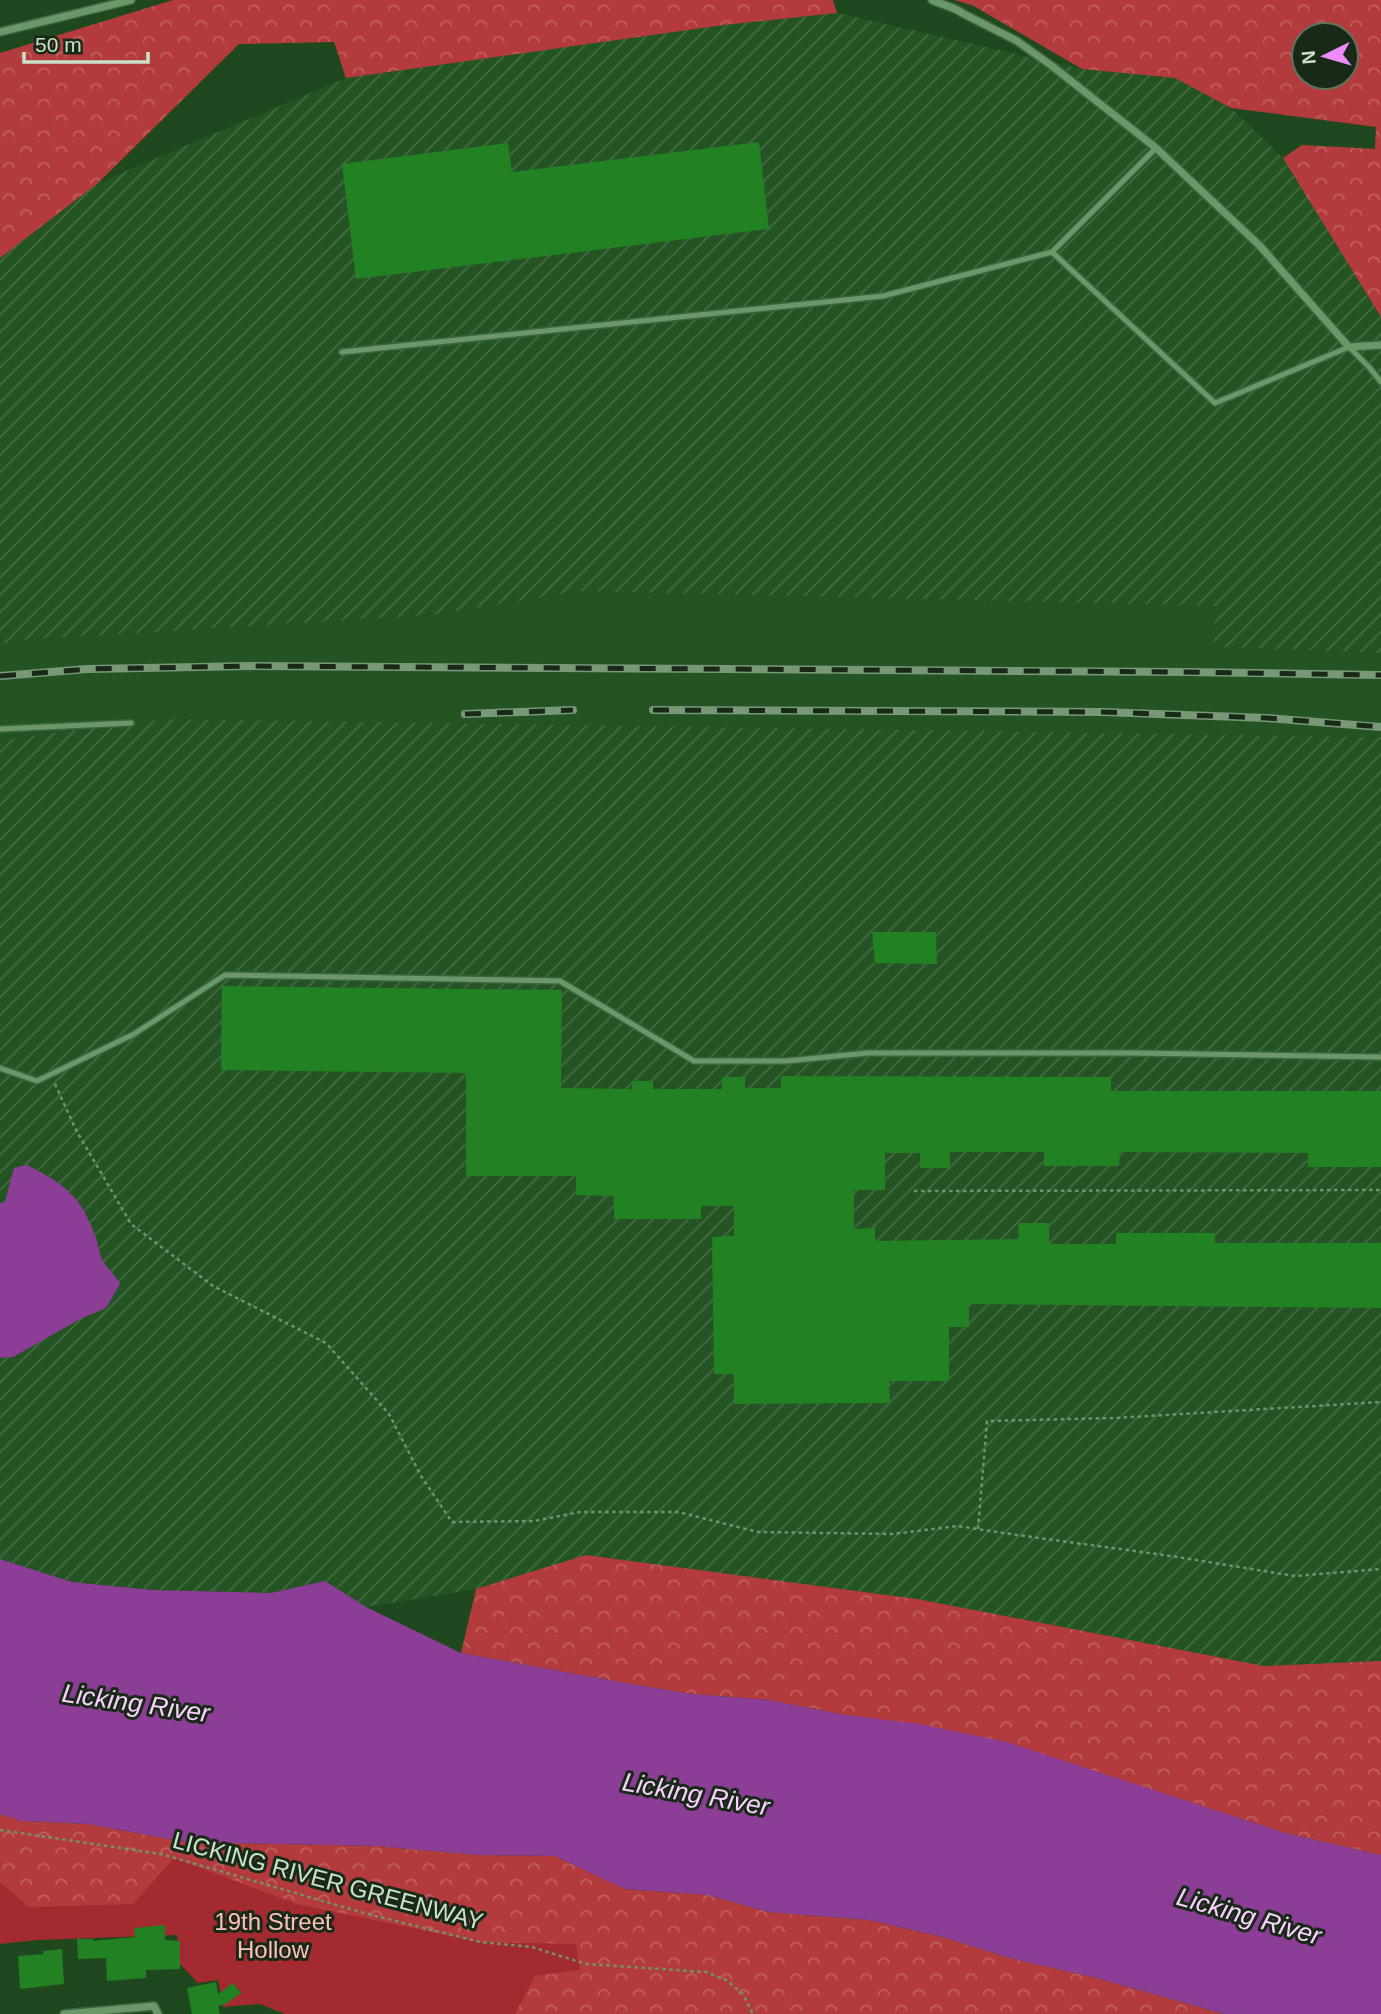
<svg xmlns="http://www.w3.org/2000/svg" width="1381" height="2014" font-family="Arial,sans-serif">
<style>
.built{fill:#255424}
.industrial{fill:url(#industrial-furrows)}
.green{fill:#a22a30}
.forest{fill:url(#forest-crowns);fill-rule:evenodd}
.water{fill:#8c3d96}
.building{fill:#218123}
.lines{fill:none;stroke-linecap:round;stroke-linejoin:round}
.lane-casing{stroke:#3f6440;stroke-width:8}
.street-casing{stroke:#3f6440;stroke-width:10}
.path{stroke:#729271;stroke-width:2.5;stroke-dasharray:3.5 3.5;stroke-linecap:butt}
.lane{stroke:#6c9769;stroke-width:5}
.street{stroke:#6c9769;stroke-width:7}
.rail-casing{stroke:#799878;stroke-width:8}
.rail{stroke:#182a17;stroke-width:5;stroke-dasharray:16;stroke-linecap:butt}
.labels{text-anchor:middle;stroke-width:6;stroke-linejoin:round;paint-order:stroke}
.street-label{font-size:24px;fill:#cae1c9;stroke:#182a17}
.park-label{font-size:24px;fill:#febeba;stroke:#182a17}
.water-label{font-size:26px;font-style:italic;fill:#fad1fe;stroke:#182a17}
</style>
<defs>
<pattern id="industrial-furrows" width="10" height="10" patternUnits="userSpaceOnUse" patternTransform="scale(1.75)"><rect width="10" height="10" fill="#255424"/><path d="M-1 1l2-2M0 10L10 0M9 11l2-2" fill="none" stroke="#436c42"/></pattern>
<pattern id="forest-crowns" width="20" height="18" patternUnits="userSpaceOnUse" patternTransform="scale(1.75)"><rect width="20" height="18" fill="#b43b3d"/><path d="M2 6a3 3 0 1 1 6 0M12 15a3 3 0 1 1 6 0" fill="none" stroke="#c06061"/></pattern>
</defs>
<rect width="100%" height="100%" fill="#20481f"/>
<path class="built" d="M580,591L1217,606L1214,647L1381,653V737L166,719L0,740V644L22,640L432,615Z"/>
<path class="industrial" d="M837,13L1082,69L1175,78L1231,108L1283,158L1381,317V653L1213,647L1216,606L580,591L432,615L22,640L0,644V258L98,183L346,78L724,25Z
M166,719L1381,737V1661L1264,1666L917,1599L586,1555L476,1589L366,1607L325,1581L271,1593L152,1590L72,1582L0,1559V740Z"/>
<path class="green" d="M0,1814L22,1821L185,1842H226L748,1932L814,2014H285L260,2004L223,2007L218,1980L198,1983L180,1964L177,1935L38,1940L0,1944Z"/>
<path class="forest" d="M173,0H833L837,13L724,25L346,78L334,42L239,44L98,183L0,258V53Z
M954,0H1381V317L1283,158L1302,145L1375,149L1376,127L1231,108L1175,78L1082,69L972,5ZM1304,35H1346V77H1304Z
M586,1555L917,1599L1264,1666L1381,1661V1855L1285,1833L1105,1775L840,1714L769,1700L692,1694L636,1685L461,1653L476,1589Z
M0,1814L22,1821L89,1824L185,1842L376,1846L480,1855L555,1856L625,1889L708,1895L768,1912L869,1920L943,1937L1010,1958L1097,1978L1224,2014H515L535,1976L580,1970L576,1944L480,1942L297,1904L174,1858L133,1904L29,1907L0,1882Z"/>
<path class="water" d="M27,1165C64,1184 80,1195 95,1235C98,1243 99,1254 103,1261C108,1269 115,1275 120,1284L106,1308L82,1318L13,1357L0,1358V1203L5,1202L14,1168Z
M0,1559L72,1582L152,1590L271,1593L325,1581L366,1607L461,1653L636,1685L692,1694L769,1700L840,1714L919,1724L1007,1742L1285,1833L1381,1855V2014H1224L1097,1978L1010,1958L943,1937L869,1920L768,1912L708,1895L625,1889L555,1856L480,1855L376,1846L185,1842L89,1824L22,1821L0,1814Z"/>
<path class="building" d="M759,142L769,229L356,279L342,164L508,143L512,172Z
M872,932H936L937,964L875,963Z
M222,986L562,990L561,1088L632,1089V1081H653V1089H722V1077H745V1088H781V1076L1111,1077V1091H1381V1167H1308V1153L1120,1152L1119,1166H1044V1152H950V1168H920V1153H885V1190H854V1229L875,1228V1241L1019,1239L1018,1223H1049V1244H1116V1233H1215V1243H1381V1308L969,1304V1327H949V1381H889L890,1403L734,1404V1374H714L712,1237L734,1236V1206H701V1219H614V1196L576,1195V1176H466V1073L221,1070Z
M165,1925V1940L180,1941V1969L146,1970V1978L107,1981L106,1958L78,1959L77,1939H93V1941L135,1937L134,1928Z
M62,1949L64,1984L20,1989L18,1956L43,1954V1951Z
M216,1982L218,1994L233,1983L241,1993L226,2004L218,2006L220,2014H192L187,1988Z"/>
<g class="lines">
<defs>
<path id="lane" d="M1052,252L1215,403L1349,347L1369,367L1381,382
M342,352L883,296L1052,252L1156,148
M0,729L131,723
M0,1068L37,1081L134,1034L225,975L560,981L694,1061H787L867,1053H1136L1381,1057"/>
<path id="street" d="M932,0C940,4 957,8 962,13L1017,41L1052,66L1156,148L1260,246L1349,347L1381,345
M0,32L131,0
M64,2014L154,2006L158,2014"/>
</defs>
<use href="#lane" class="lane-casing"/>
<use href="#street" class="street-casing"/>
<path class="path" d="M55,1084L76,1130L131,1224L213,1286L326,1343L389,1414L421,1476L452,1522L534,1521L580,1512H678L758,1532L893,1534L957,1526L1017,1535L1171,1556L1295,1576L1381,1569
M914,1191L1381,1190
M978,1529L987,1421L1115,1418L1381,1402
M0,1830L161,1854L364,1913L480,1942L532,1947L586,1964L706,1972L726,1980L743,1994L753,2014"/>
<use href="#lane" class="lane"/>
<use href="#street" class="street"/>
<defs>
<path id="rail" d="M0,676L88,669L252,666L1186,672L1381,675
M653,710L1103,712L1267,718L1381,727
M465,714L573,710"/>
</defs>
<use href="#rail" class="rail-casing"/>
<use href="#rail" class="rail"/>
</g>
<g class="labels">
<g class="street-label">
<text transform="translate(328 1881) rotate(15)" y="8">LICKING RIVER GREENWAY</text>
</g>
<g class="park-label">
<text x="273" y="1930">19th Street<tspan x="273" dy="28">Hollow</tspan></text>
</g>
<g class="water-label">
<text transform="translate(136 1703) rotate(8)" y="9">Licking River</text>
<text transform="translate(696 1794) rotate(10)" y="9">Licking River</text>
<text transform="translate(1249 1916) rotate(16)" y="9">Licking River</text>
</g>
</g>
<g transform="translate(1325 56) rotate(265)"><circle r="33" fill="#182a17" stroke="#5f735e" stroke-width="2"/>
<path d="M0-5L12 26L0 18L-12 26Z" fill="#ed8cf9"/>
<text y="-10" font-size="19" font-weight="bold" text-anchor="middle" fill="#cae1c9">N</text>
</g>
<path d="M24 52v10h124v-10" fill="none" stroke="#cae1c9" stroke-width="3.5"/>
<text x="35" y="52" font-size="21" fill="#cae1c9" stroke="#182a17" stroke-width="5" paint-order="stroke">50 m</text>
</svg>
